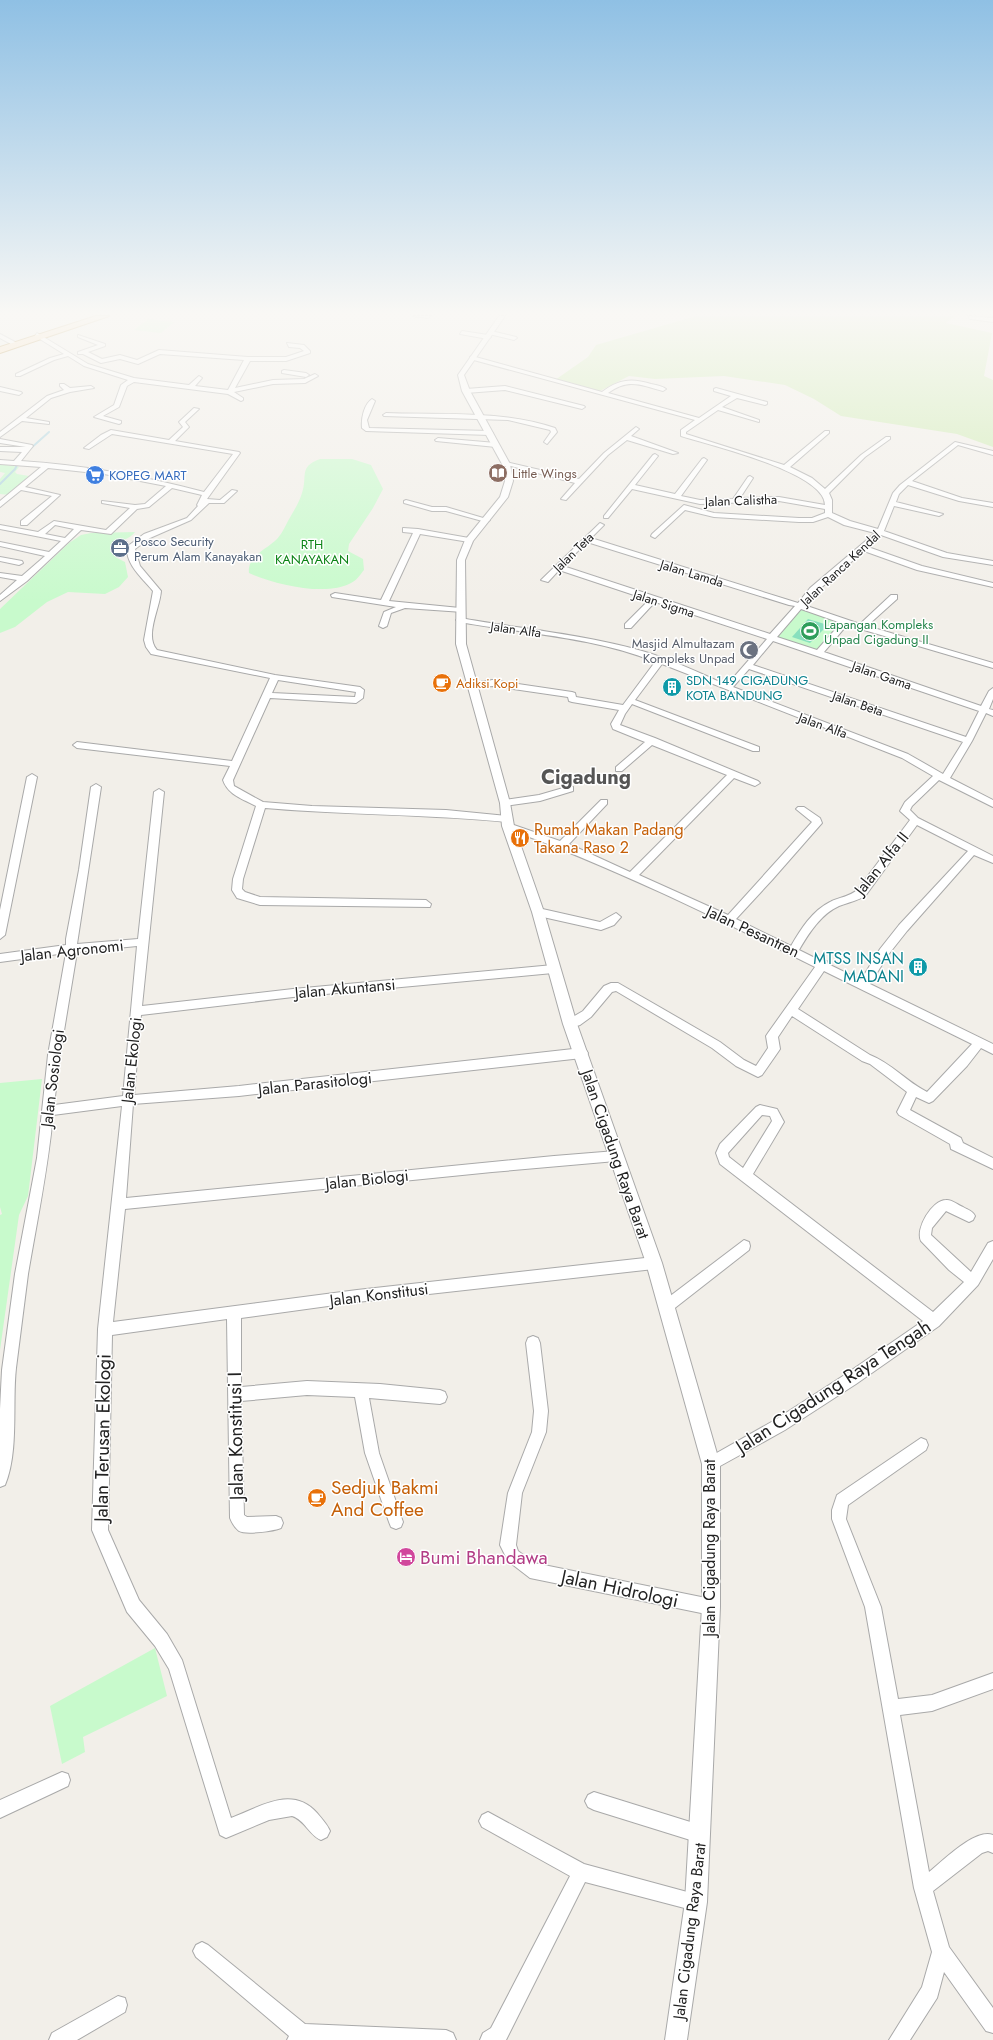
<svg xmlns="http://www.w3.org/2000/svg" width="993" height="2040" font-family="Jost,sans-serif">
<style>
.grass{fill:#cdebb0}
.park{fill:#c8facc}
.pitch{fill:#88e0be}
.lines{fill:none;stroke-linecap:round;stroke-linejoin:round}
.stream{stroke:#aad3df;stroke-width:2}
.minor-casing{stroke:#a9a9a9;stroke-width:2}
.tertiary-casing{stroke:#a9a9a9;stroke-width:2}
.primary-casing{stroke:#a06b00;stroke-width:2}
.minor{fill:#fff;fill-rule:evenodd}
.tertiary{fill:#fff;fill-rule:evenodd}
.primary{fill:#fcd6a4;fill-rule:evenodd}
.labels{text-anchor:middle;stroke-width:3;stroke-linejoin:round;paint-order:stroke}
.far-education-label{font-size:13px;fill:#785e54;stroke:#fff;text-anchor:start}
.far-shop-label{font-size:13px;fill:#366cbe;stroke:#fff;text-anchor:start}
.far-street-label{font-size:13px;fill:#222;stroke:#fff}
.far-service-label{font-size:13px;fill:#4e5e75;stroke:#fff;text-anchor:start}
.far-park-label{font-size:13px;fill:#0c8416;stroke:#fff}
.far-leisure-label{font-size:13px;fill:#27864d;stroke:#fff;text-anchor:start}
.far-worship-label{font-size:13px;fill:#5b616d;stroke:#fff;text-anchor:end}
.far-culture-label{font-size:13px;fill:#0d838f;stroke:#fff;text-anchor:start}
.far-food-label{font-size:13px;fill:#c56008;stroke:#fff;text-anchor:start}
.food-label{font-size:16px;fill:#c56008;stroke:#fff;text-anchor:start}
.street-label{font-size:16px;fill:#222;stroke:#fff}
.culture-label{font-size:16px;fill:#0d838f;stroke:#fff;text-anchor:end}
.near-street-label{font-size:19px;fill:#222;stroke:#fff}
.near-food-label{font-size:19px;fill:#c56008;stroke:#fff;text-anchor:start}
.near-hotel-label{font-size:19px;fill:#b23c85;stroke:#fff;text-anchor:start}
.district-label{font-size:20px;font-weight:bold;fill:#555;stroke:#fff}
</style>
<rect width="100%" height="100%" fill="#f2efe9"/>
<path class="grass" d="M696,316H955L946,323L992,333L984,376L993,380V447L957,434L841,416L814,399L785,385L724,376L655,379L629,376L598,392L555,380L588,357L596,345Z"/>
<path class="park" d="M148,319L174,322L161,333L134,330Z
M320,459H352L371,465L383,489L373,508L349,544L348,551L363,559L364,570C360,575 357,580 351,583C326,597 273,584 249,573C247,556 266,550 277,539C281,535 285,527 288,521C293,512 299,503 302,493C308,476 298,467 320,459Z
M0,464L19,467L15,472L17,474L29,476L10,495L0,494V479L5,473L0,472Z
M135,532C127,542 117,539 110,551L117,558L125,562L128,577L119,587L105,594L68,592L47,602L15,627L0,633V609L69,543L81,535L91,533Z
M799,606L845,622L818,652L775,638Z
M42,1079L28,1196L19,1215L0,1350V1215L2,1214L0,1207V1083Z
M155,1648L167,1696L83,1737L85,1752L62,1764L50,1706Z"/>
<path class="pitch" d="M808,619L828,625L810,643L792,637Z"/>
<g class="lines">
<path class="stream" d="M30,449L49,432
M0,484L15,469L19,461"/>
<defs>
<path id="minor" d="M413,316H431L428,318Z
M968,316L993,318V322L970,319Z
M462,331L488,335L491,337L488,339L460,334Z
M491,331L516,337L517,338L514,340L489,334Z
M37,333L88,364L134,378L189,385L199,376L202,378L195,386L228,390L244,360L160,354L138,364L120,359L101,363L83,354H78V352L98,345L78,337V335L105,344V346L88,352L102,359L120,355L137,360L159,350L248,357H286L304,351L300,348L289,347L287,343L304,345L310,351V353L286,361H250L235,388L273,380L304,379L315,374L318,376L305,383L273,384L234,392L243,398V400L241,401L228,394L134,382L127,386L119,407L103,416L121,421V423L119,424L94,417L114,405L121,385L128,380L84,366L68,356L54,360L20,376H16V374L50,358L64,354L35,336Z
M0,334L15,342L16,343L11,344L0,338Z
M472,356L602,392C619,379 632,378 651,384C656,385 662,386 666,389L663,391C640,385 629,378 608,393L699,418L731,396L714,391V389L716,388L767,402V404L765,405L737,398L722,407L759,420V422L718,410L686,432V434L784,465L825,431H829V433L790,467L812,478L825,489L861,455L886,437H890V439L865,457L829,493L832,500V513L850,521L878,529L893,493L900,485L955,442L993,451V455L958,445L912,481L962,498L993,503V507L959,501L908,485L899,494L896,502L943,514L939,516L894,506L884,531L947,553L993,561V565L943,557L881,535L868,547L922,566L993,583V587L917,570L864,551L816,592L804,605L860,624L891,595H897V599L867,626L993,663V668L847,625L824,652L981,706L989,691L993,688V699L989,709L993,710V716L986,713L972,741L950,778L993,800V807L939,780L912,806L910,810L918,818L993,856V863L974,855L907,931L888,955L870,984L993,1044V1054L981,1048L967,1066L933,1101L929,1103L916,1097L910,1110L961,1138L963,1143L993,1158V1169L951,1149L950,1144L899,1115L897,1112L907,1092L870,1064L862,1061L792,1016L778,1037L780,1049L778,1052L762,1075L758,1077L736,1066L712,1048L616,991L612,992L591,1017L580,1025L570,1028L566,1027L564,1024L566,1021L583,1011L604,986L611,983H618L720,1042L744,1060L756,1066L768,1048L766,1036L768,1033L815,967C714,917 611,866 505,828L503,826L508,823L560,841L601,800H607V804L569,844L630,872L727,775L652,745L622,771H616V767L645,742L613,729L611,724L619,710L572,702L569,701L568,697L493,686L473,688L469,685C474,681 485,682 492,680L572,692L575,693L576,697L623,705L655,662C594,637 525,634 460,622L456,620L460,618C521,629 582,634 642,651C671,659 699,673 727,685L767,639L655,602L631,628H625V624L649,600L559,570L548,582L541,580L600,523L604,525L591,538L798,603L810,588L875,533L844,525L828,517L813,522H799L714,517L685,510L655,538L651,536L652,534L684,505L714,513L799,518H812L825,513V509L779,501L700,504L632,489L608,518H604V516L653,455L655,454L658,456L635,485L675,494L702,459L704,458L707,460L681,496L700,500L733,499L748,477L750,476L753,478L740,498L779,497L825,505C825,472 709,445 681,436V430L695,420L470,359V357ZM587,542L789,605L795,606L770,634L563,566ZM801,609L841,623L817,650L777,637ZM773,641L979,711L966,737L753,665ZM662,664L902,758L933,776L905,802L900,811L910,820L858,889C850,897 839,897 830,902C812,911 801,929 791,946L736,919L772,880L822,823L820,818L804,807H798L796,809L812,822L728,915L639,875L734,778L755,786L760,783L758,781L655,738L620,725L625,714L632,704L753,751H759V747L635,700ZM749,669L963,742L943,774L908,754L733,687ZM917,825L968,851L899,925L880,949L861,980L828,964L827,961H821L799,950C809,933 821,914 839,906C849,902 858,901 866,895ZM824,971L972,1044L927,1092C907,1082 891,1063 870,1055L798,1009Z
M284,370L306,373L309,375L306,377L282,373V371Z
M60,384H64L70,388L91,386L94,388L70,392L51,398L26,418L49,422V424L22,421L0,437V432L47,396L64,390L60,386Z
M505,386L584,406L585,407L582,409L505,390L466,393L463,391L466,389Z
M0,387L21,392L22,393L19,395L0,391Z
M372,399L375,401L367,420L369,428L490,431L493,433L490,435L366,431L362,428C361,419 364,404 372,399Z
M194,408L199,409L185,422L189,427L175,441L239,452L240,453L207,499L220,500L232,490L237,491L224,503H209L191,520L150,538L135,549L140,566L161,591C160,608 144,636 157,650L275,675L360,687L364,690L363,698L356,703L270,698L233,780L234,786L263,802L312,806L446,810L507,816L512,819L507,822C426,814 345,815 265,808L243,879L242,889L245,892L260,897L426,900L431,904L430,907L260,905L237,898L232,890L233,879L256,806C243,799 228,795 223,780L230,766L77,748L73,745L77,742L232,761L270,678L151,654L146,647L144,640L153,591C144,580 123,562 128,546L144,534L187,518L198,506L197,505L202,495L172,488L149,507L137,509L111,534L81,530L27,581L0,601V595L17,580L0,577V573L22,576L45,556L0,546V542L49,552L61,541L0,529V525L38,532L54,521L106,530L130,508L102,503V501L135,505L145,504L166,486L104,474L48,468L25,487L60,495L27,525H21V521L52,496L21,490L0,507V501L41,467L0,464V460L14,461L22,452L0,451V447H26L0,443V439L32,445L33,446L21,461C83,465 144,476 204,492L233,454L112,434L89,449L84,448L101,435L111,430L169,440L183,427L179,422L180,421ZM55,525L74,529L65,538L45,534ZM278,680L356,692L355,697L272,693Z
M386,413C442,415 501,410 555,428L557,432L547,444L544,442L551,432L550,430L508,420L384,416L383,415Z
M636,427L639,429L631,436L678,453L673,454L627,440L608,455L566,500L561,499L575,483L503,464L506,462L579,479L604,453Z
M438,438L496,443L499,445L496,447L436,441L435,440Z
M406,500L432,507H446L490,520L486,522L446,511H432L404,503V501Z
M403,528L418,529L469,538L473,540L469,542L420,534L389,601L460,608L464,610L463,612L405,608L391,613L387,626L383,628L379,626L384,612L396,607L332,597L331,595L335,593L381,600L413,533L403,532Z
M0,557L22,561L23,563L19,565L0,561Z
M32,774L37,777L5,935L0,939V910L27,777Z
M96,784L101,787L77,944L138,939L154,792L159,789L164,792L142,1006L293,989L553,965L558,969L553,973L293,997L141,1015L134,1095L239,1086L582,1048L586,1050L588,1053L586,1056L582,1058L239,1096L133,1104L126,1198L554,1156L616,1151L620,1152L622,1156L620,1160L616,1161L492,1172L125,1209L113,1322L357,1290L654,1257L659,1259L660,1263L659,1267L654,1269L357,1302L241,1318V1387L307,1381L380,1384L440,1390L445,1392L447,1397L445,1402L440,1404L369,1398L379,1453L403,1522L401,1527L396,1529L391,1527L389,1522L365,1453L355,1397L307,1395L241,1401L244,1515L247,1517L276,1516L281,1518L283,1523L281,1528C274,1531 246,1535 239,1531C235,1528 232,1523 230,1518L227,1319L112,1335L108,1530L139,1600L167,1634L182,1660L231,1818C260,1807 292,1785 317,1813C322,1819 327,1824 330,1831L327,1837L321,1840C309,1835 305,1820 292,1816L269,1820L226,1838L220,1835L169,1669L155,1646L127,1612L92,1530L98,1329L122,1106L53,1115C48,1169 37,1221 28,1274C24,1305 20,1336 16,1368C12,1403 19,1452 5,1485L0,1487V1409L2,1370L15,1274L37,1158L48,1055L66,953L0,962V954L66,945V939L79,870L91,787ZM137,946L123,1096L54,1105L60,1055L77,952Z
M570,786L573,787V791L540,801L505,806L500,803L505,800L539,795Z
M538,908L600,922L616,913L621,917L614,925L601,930L534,915L533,912Z
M760,1105L777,1109L784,1122L753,1174L933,1312L964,1282L949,1270L921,1241C915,1229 932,1200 946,1200C951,1199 958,1205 963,1207C968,1210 973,1211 975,1216L973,1220L969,1222L946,1211L932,1228L931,1235L971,1272L988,1243L993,1241V1259L978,1285L939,1326L856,1384L785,1430L711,1471L706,1469L704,1464L706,1459L775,1420L846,1374L923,1321L720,1164L716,1153L720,1144L756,1107ZM762,1115L770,1116L772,1121L743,1168L729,1157L728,1153Z
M744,1240L749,1242L750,1246L749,1250L671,1311L666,1313L661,1311L659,1307L661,1303Z
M533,1336L538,1338L540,1343L548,1411L546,1432L522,1493L516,1545L518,1551L534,1563L711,1599L717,1601L719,1607L717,1613L711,1615L530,1578L508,1561L500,1545L508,1493L532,1432L534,1411L526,1343L528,1338Z
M921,1438L926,1440L928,1445L926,1450L848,1505L846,1519L881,1607L898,1699L932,1695L993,1673V1689L932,1711L900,1715L929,1872C943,1861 975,1828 993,1835V1853L988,1851L982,1853L933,1891L949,1947L993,2008V2033L986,2031L944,1972L937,1998L910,2040H889L922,1987L932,1952L914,1888L865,1607L832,1519V1510L837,1495Z
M62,1772L68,1774L70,1780L68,1786L0,1818V1800Z
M594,1792L700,1825L706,1828L709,1834L706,1840L700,1843L594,1810L588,1807L585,1801L588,1795Z
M488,1812L584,1864L702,1896L705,1902L702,1908L696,1911L585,1882L506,2040H480L483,2033L491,2028L570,1876L482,1827L479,1821L482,1815Z
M202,1942L208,1945L305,2024L446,2030L453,2033L456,2040H287L289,2036L196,1957L193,1951L196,1945Z
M118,1996L125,1998L127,2005L125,2012L77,2040H49L52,2033Z"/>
<path id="tertiary" d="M499,316H505L464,375L470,391L510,464L513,481L508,497L473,541L465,560L466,644L510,803L514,826L544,912L577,1024L662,1263L720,1464V1607L707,1902L687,2040H665L685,1902L702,1607V1464L646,1263L563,1024L532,912L502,826L500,803L456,644L457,560L465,540L500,497L505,481L502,464L462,391L458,375Z"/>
<path id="primary" d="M96,316H109L0,353V347Z"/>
</defs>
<use href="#minor" class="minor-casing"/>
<use href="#tertiary" class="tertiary-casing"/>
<use href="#primary" class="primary-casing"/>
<use href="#minor" class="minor"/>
<use href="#tertiary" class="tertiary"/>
<use href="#primary" class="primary"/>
</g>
<linearGradient id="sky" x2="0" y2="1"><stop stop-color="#8fc0e4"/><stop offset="0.52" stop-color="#f9f8f5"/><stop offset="1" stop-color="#f9f8f5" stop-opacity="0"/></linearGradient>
<rect width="993" height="602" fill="url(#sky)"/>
<defs>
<symbol id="library-disc" viewBox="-11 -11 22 22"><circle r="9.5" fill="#8d6e63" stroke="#fff"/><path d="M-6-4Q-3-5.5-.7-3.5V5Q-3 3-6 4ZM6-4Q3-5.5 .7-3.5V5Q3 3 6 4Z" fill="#fff"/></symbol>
<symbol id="supermarket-disc" viewBox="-11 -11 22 22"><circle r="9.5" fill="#3f7fe0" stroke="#fff"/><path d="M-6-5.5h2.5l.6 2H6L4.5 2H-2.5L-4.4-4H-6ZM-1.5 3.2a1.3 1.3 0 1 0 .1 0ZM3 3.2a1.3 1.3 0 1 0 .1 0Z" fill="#fff"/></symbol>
<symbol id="office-disc" viewBox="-11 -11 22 22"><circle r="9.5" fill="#5c6f8a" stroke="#fff"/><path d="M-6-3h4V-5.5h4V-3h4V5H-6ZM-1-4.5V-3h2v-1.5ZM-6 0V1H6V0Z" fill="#fff"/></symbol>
<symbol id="stadium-disc" viewBox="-11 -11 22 22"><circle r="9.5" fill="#2e9e5b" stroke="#fff"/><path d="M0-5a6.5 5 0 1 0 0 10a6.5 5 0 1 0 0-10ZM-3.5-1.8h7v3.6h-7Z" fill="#fff"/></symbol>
<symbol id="mosque-disc" viewBox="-11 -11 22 22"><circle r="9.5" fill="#6b7280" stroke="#fff"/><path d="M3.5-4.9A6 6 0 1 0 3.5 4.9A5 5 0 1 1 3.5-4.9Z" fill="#fff"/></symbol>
<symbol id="cafe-disc" viewBox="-11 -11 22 22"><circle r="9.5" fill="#e8710a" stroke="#fff"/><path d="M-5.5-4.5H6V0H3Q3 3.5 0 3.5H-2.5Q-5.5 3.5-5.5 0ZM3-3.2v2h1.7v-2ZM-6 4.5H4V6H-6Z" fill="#fff"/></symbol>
<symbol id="building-disc" viewBox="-11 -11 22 22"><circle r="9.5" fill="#0f9aa8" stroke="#fff"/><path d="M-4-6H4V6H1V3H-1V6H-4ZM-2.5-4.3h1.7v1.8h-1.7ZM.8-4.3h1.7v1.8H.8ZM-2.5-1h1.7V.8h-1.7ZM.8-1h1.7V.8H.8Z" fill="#fff"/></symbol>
<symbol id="restaurant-disc" viewBox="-11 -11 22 22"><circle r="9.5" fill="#e8710a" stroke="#fff"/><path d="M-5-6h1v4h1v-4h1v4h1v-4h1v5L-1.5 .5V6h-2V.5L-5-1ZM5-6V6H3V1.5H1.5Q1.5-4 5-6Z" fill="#fff"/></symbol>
<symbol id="hotel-disc" viewBox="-11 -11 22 22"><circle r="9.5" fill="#d1479c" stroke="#fff"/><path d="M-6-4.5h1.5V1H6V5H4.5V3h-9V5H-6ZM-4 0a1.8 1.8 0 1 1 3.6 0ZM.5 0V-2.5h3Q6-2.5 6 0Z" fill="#fff"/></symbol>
</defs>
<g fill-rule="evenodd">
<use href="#library-disc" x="487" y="462" width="22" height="22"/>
<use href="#supermarket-disc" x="84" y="464" width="22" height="22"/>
<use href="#office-disc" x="109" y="537" width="22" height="22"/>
<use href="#stadium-disc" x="799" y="620" width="22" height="22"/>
<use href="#mosque-disc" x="738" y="639" width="22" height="22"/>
<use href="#cafe-disc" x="431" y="672" width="22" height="22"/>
<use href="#building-disc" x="661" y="676" width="22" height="22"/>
<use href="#restaurant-disc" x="509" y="827" width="22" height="22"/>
<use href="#building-disc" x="907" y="956" width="22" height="22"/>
<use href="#cafe-disc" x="306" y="1487" width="22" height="22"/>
<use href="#hotel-disc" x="395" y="1546" width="22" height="22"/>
</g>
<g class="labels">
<g class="far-education-label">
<text x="512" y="478">Little Wings</text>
</g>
<g class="far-shop-label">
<text x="109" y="480">KOPEG MART</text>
</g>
<g class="far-street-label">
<text transform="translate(741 500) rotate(-2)" y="5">Jalan Calistha</text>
<text transform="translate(573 552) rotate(-44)" y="5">Jalan Teta</text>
<text transform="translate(840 568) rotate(-43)" y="5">Jalan Ranca Kendal</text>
<text transform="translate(692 573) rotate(17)" y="5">Jalan Lamda</text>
<text transform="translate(664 603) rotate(18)" y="5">Jalan Sigma</text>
<text transform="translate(516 629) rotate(8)" y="5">Jalan Alfa</text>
<text transform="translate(882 675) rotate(19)" y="5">Jalan Gama</text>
<text transform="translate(858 703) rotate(19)" y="5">Jalan Beta</text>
<text transform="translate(823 725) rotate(20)" y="5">Jalan Alfa</text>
</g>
<g class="far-service-label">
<text x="134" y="546">Posco Security<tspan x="134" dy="15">Perum Alam Kanayakan</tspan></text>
</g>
<g class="far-park-label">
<text x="312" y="549">RTH<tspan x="312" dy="15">KANAYAKAN</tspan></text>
</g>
<g class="far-leisure-label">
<text x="824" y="629">Lapangan Kompleks<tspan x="824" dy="15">Unpad Cigadung II</tspan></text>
</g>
<g class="far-worship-label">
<text x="735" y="648">Masjid Almultazam<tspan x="735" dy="15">Kompleks Unpad</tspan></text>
</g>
<g class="far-culture-label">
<text x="686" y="685">SDN 149 CIGADUNG<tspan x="686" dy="15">KOTA BANDUNG</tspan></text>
</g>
<g class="far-food-label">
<text x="456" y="688">Adiksi Kopi</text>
</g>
<g class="food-label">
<text x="534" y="835">Rumah Makan Padang<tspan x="534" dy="18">Takana Raso 2</tspan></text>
</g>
<g class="street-label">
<text transform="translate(881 863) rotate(-51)" y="6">Jalan Alfa II</text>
<text transform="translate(753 931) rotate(25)" y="6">Jalan Pesantren</text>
<text transform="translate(72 950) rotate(-6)" y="6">Jalan Agronomi</text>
<text transform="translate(345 988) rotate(-5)" y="6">Jalan Akuntansi</text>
<text transform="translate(131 1060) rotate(-84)" y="6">Jalan Ekologi</text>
<text transform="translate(52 1078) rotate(-83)" y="6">Jalan Sosiologi</text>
<text transform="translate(315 1083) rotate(-6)" y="6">Jalan Parasitologi</text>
<text transform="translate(616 1154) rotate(71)" y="6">Jalan Cigadung Raya Barat</text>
<text transform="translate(367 1179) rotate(-6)" y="6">Jalan Biologi</text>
<text transform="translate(379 1294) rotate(-7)" y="6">Jalan Konstitusi</text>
<text transform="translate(709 1548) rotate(-90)" y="6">Jalan Cigadung Raya Barat</text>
<text transform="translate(689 1931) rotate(-83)" y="6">Jalan Cigadung Raya Barat</text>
</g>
<g class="culture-label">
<text x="904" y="964">MTSS INSAN<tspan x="904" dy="18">MADANI</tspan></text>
</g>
<g class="near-street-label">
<text transform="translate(833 1386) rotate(-33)" y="7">Jalan Cigadung Raya Tengah</text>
<text transform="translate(235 1436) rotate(-91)" y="7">Jalan Konstitusi I</text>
<text transform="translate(102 1438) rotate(-89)" y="7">Jalan Terusan Ekologi</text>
<text transform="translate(620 1588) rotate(12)" y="7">Jalan Hidrologi</text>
</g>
<g class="near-food-label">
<text x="331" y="1494">Sedjuk Bakmi<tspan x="331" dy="22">And Coffee</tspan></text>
</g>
<g class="near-hotel-label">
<text x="420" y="1564">Bumi Bhandawa</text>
</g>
<g class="district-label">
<text x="586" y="784">Cigadung</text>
</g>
</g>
</svg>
